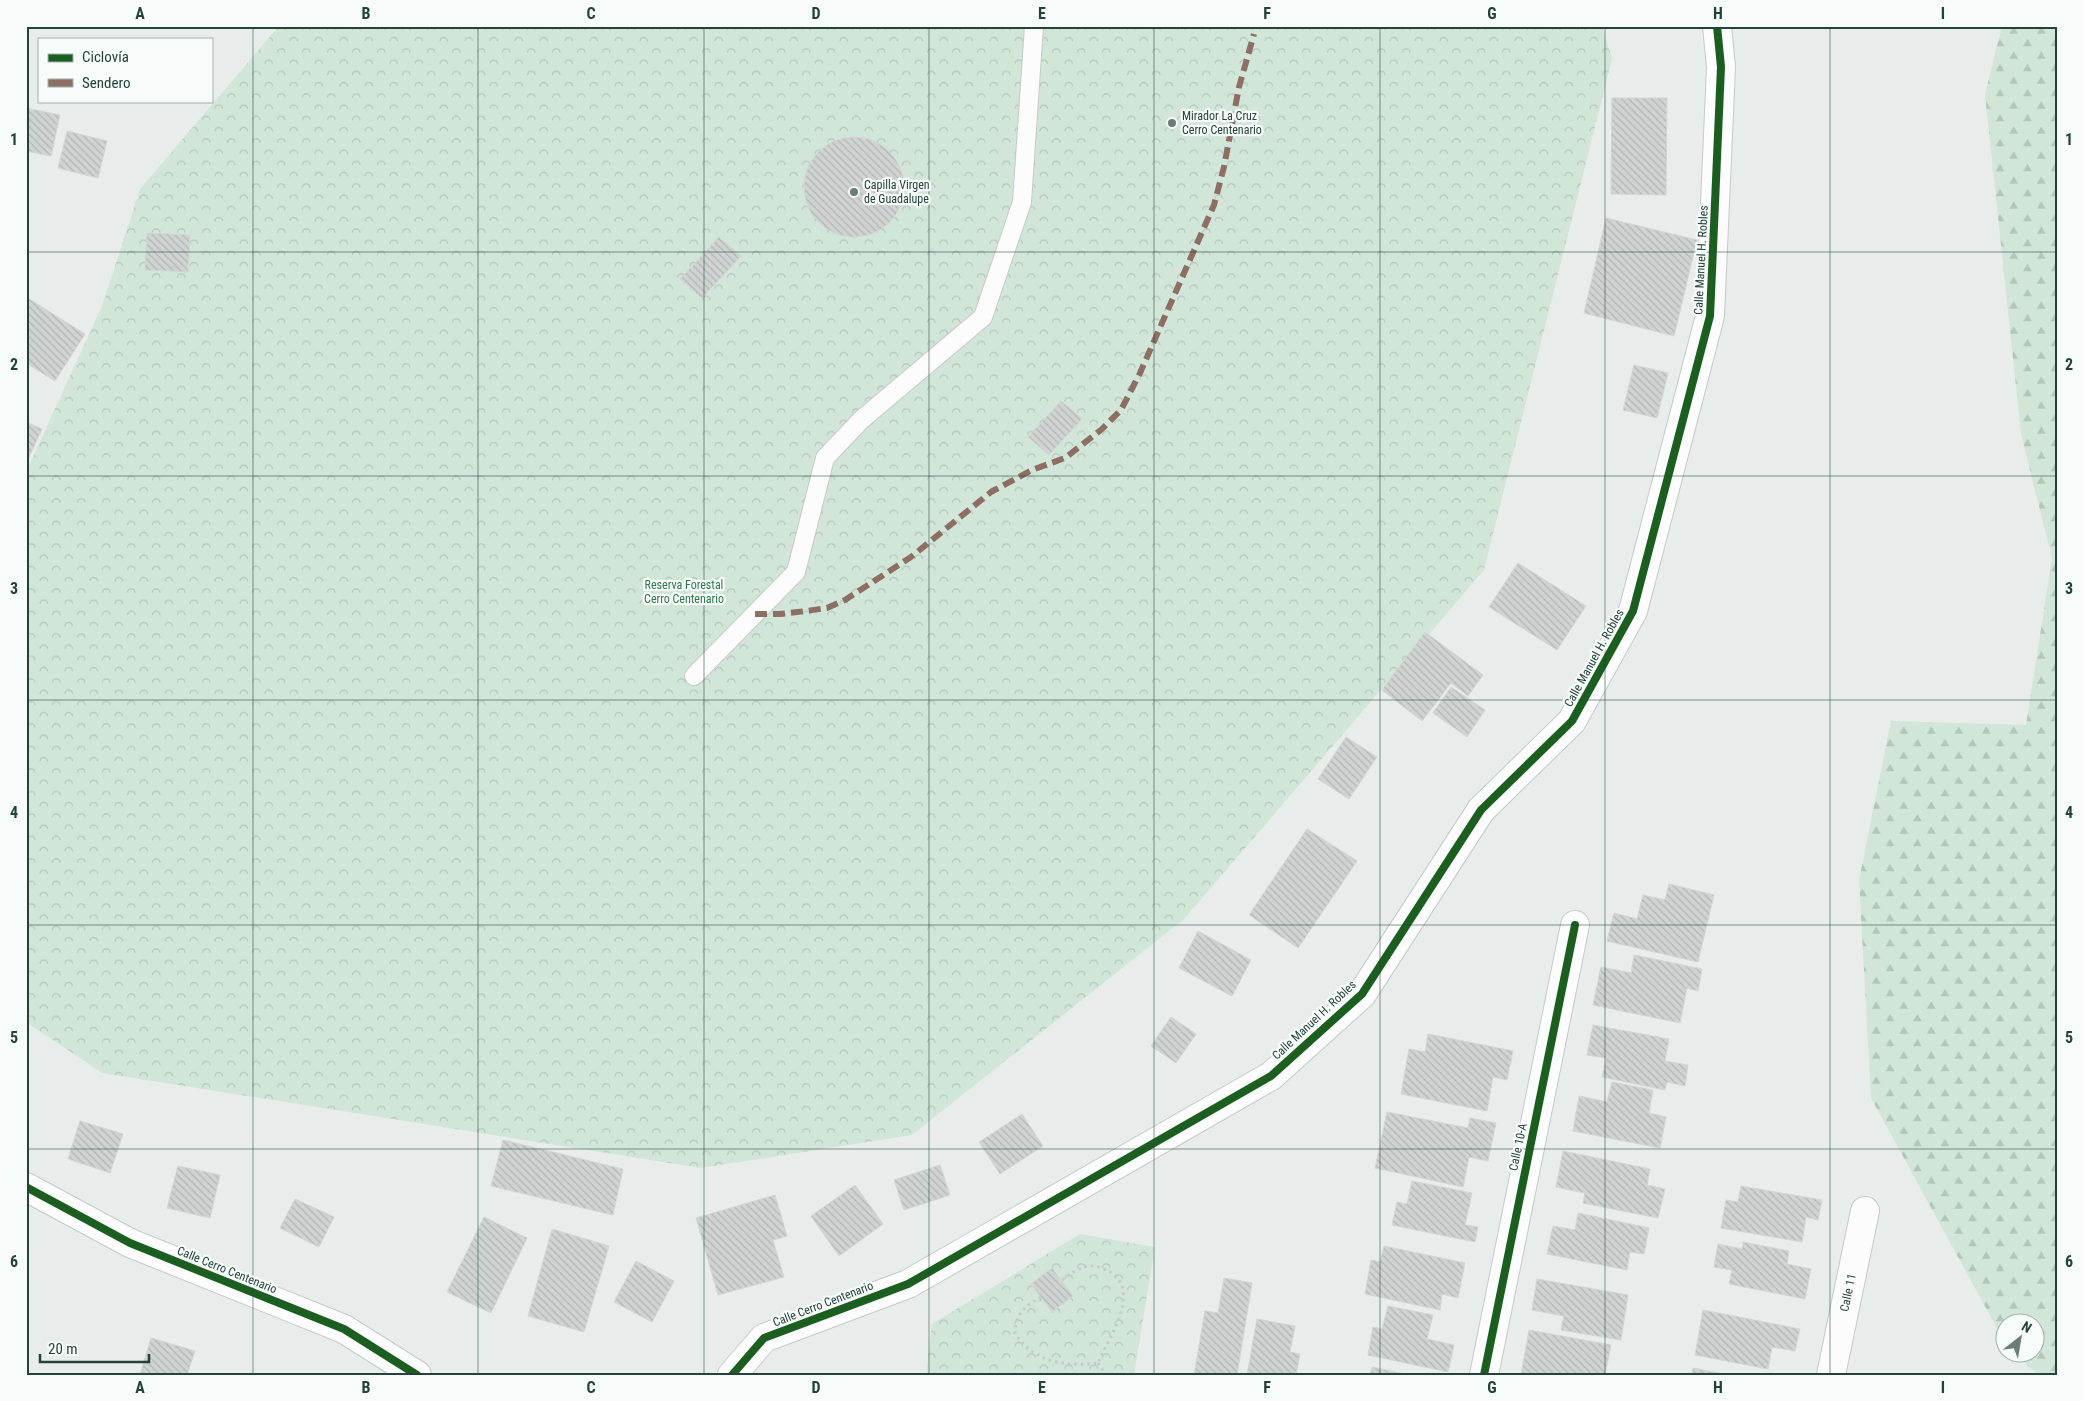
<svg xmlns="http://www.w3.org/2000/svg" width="2083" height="1401" font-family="'Roboto Condensed',sans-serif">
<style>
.forest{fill:url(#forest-firs)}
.park{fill:url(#park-crowns)}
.building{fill:url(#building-back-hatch);stroke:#d1d6d4}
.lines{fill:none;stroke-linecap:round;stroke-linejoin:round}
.lane-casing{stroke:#c5cac8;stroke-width:20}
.street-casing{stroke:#c5cac8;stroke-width:30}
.path{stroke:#c3ccca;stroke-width:3;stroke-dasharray:2.5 4;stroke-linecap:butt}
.lane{stroke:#fcfcfc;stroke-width:18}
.street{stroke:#fcfcfc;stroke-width:28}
.quiet{stroke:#8d6e63;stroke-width:6;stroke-dasharray:12 6;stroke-linecap:butt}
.cycleway-casing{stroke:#f7fbf9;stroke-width:11}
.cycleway{stroke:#1b5e20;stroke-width:8}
.grid{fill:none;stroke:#24423a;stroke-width:1;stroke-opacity:0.55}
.poi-dot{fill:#697e78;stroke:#f7fbf9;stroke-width:2}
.labels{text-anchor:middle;stroke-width:4.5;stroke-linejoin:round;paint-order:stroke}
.poi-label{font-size:12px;fill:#24423a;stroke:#f7fbf9;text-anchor:start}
.street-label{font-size:12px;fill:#24423a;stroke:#f7fbf9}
.park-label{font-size:12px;fill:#2d7a4b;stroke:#f7fbf9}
.neatline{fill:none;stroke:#24423a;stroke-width:2}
.grid-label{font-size:16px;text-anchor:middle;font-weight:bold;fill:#24423a}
</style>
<defs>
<pattern id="forest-firs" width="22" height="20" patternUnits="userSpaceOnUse" patternTransform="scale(1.25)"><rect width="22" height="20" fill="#d1e6d8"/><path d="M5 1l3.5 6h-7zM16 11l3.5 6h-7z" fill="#b3c6ba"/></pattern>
<pattern id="park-crowns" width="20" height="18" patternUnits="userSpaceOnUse" patternTransform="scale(1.25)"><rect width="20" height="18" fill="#d1e6d8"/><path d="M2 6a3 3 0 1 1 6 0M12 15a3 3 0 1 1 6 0" fill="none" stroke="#b3c6ba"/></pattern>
<pattern id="building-back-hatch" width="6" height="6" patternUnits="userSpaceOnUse" patternTransform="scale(1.25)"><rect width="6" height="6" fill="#cfd4d2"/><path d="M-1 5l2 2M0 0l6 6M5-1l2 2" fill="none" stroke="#b2b7b5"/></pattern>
</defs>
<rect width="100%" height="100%" fill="#e8edeb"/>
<path class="forest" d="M2002,26H2057V1375H2039L2014,1354H2036V1324H2006L2005,1343L1871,1098L1859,880L1891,721L2026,725L2052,558L2021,434L1985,94Z"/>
<path class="park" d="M279,26H1602L1612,59L1484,570L1184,919L912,1135L701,1168L102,1073L26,1022V472L102,306L140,189Z
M1080,1234L1155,1247L1134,1375H926L932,1324Z"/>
<path class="building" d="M1612,98H1667L1666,195L1611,194Z
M26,108L60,115L51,156L26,151Z
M67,131L107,141L98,178L58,168Z
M804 187a50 50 0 1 1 100 0a50 50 0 1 1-100 0Z
M1606,218L1697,240L1674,336L1584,313Z
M147,233L190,235L188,272L145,270Z
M719,237L741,256L702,298L680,279Z
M26,297L85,334L55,381L26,363Z
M1634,365L1668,373L1657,418L1623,410Z
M1061,401L1082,419L1049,455L1028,437Z
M26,422L42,429L26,464Z
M1518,563L1586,606L1557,650L1489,607Z
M1425,632L1483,675L1468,696L1451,683L1422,721L1382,690Z
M1451,687L1485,710L1467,737L1433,713Z
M1346,737L1377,757L1349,799L1318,779Z
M1307,829L1357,861L1298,948L1249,915Z
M1669,884L1714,895L1698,962L1607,941L1614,913L1637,919L1643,895L1665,900Z
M1198,931L1251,960L1232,996L1179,968Z
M1634,955L1702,969L1698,991L1687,988L1680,1023L1593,1005L1601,967L1631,973Z
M1171,1017L1196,1034L1176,1063L1151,1046Z
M1593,1025L1669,1039L1665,1061L1688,1065L1685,1086L1667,1082L1665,1090L1602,1077L1606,1058L1587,1055Z
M1428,1034L1513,1051L1507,1080L1493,1077L1487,1111L1401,1094L1409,1049L1425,1052Z
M1612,1082L1653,1090L1649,1113L1666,1117L1660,1148L1573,1131L1579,1096L1607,1102Z
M1387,1112L1468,1128L1470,1118L1496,1123L1488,1161L1469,1157L1463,1187L1375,1168Z
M1022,1114L1043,1146L1000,1174L979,1142Z
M80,1121L123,1134L110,1173L68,1159Z
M503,1140L623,1169L613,1215L491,1186Z
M1563,1151L1650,1169L1647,1185L1665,1189L1658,1218L1583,1203L1585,1193L1556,1187Z
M940,1165L950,1195L904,1210L894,1180Z
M178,1166L220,1175L210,1218L167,1208Z
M1412,1181L1472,1193L1465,1225L1478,1227L1475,1242L1392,1225L1397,1202L1407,1204Z
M855,1185L883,1224L839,1256L811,1216Z
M1741,1186L1822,1200L1818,1220L1806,1217L1802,1242L1721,1228L1726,1200L1738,1202Z
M775,1195L787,1236L773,1240L784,1277L718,1295L696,1218Z
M295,1199L334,1217L319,1247L280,1228Z
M1578,1213L1649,1228L1644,1254L1630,1252L1627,1270L1547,1254L1553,1226L1575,1230Z
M484,1217L527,1238L491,1313L447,1292Z
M552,1229L609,1246L584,1332L528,1316Z
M1743,1242L1789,1251L1787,1264L1811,1269L1805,1299L1729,1284L1732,1270L1714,1267L1718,1244L1742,1249Z
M1384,1246L1465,1263L1458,1298L1442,1294L1440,1310L1365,1294L1371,1260L1380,1262Z
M636,1261L674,1281L652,1322L614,1302Z
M1052,1268L1073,1296L1052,1312L1031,1284Z
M1224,1278L1252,1283L1237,1375H1194L1205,1311L1218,1313Z
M1537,1279L1628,1295L1621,1340L1561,1330L1564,1316L1532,1310Z
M1388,1306L1433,1315L1427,1339L1454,1345L1448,1372L1368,1355L1373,1327L1382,1329Z
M1703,1310L1800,1329L1795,1351L1772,1347L1768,1369L1695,1355Z
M1257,1319L1295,1326L1290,1352L1300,1354L1296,1375H1247Z
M1529,1330L1611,1345L1605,1375H1521Z
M151,1338L195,1351L187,1375H140Z
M1372,1367L1409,1375H1370Z
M1693,1368L1728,1375H1692Z"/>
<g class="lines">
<defs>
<path id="lane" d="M694,676L796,572L825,458L861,420L983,317L1022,202L1034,26"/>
<g id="street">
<path d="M26,1187L130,1243L344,1329L417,1375"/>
<path d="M732,1375L764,1338L908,1284L1271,1076L1362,994L1481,810L1572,721L1633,611L1710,316L1721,67L1717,26"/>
<path d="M1484,1375L1575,925"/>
<path id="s1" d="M1831,1375L1865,1211"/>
</g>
</defs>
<use href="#lane" class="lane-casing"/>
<use href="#street" class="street-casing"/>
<path class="path" d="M1062,1280C1074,1271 1088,1261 1104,1269C1146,1287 1109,1336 1098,1363
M1041,1297C1024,1306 1016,1314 1015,1333C1034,1363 1066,1367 1098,1363
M1098,1363L1106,1375"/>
<use href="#lane" class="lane"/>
<use href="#street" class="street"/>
<path class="quiet" d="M755,614H780L806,611L827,608L845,600L911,557L991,492L1032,470L1065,458L1102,429L1121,410L1140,373L1214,205L1224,167L1239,87L1254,34"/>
<defs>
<path id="cycleway" d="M26,1187L130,1243L344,1329L417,1375
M732,1375L764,1338L908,1284L1271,1076L1362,994L1481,810L1572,721L1633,611L1710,316L1721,67L1717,26
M1484,1375L1575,925"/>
</defs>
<use href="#cycleway" class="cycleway-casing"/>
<use href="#cycleway" class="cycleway"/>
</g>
<path class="grid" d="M253,26V1375M478,26V1375M704,26V1375M929,26V1375M1154,26V1375M1380,26V1375M1605,26V1375M1830,26V1375M26,252H2057M26,476H2057M26,700H2057M26,925H2057M26,1149H2057"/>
<g class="poi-dot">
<circle cx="1172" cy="123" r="5"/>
<circle cx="854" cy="192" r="5"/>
</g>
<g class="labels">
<g class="poi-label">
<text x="1182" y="120">Mirador La Cruz<tspan x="1182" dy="14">Cerro Centenario</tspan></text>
<text x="864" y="189">Capilla Virgen<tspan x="864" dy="14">de Guadalupe</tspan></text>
</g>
<g class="street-label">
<text transform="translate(1701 260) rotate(-87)" y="4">Calle Manuel H. Robles</text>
<text transform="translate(1594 658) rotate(-61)" y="4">Calle Manuel H. Robles</text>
<text transform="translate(1314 1020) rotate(-43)" y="4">Calle Manuel H. Robles</text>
<text transform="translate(1518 1147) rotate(-78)" y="4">Calle 10-A</text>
<text transform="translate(227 1270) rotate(22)" y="4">Calle Cerro Centenario</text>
<text dy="4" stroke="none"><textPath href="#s1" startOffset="84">Calle 11</textPath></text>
<text transform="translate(823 1304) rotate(-21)" y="4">Calle Cerro Centenario</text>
</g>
<g class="park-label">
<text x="684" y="589">Reserva Forestal<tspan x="684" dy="14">Cerro Centenario</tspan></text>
</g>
</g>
<rect width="2083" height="1401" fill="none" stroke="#f7fbf9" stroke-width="55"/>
<rect x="38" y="38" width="175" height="65" fill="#f7fbf9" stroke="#a3b1ad"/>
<rect x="48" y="54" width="25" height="8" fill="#1b5e20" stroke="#a3b1ad"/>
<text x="82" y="62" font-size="15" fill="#24423a">Ciclovía</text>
<rect x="48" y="79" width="25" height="8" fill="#8d6e63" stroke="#a3b1ad"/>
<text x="82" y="88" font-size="15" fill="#24423a">Sendero</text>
<g transform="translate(2020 1338) rotate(31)"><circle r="24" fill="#f7fbf9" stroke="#a3b1ad"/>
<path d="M0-4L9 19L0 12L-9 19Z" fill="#697e78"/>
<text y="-8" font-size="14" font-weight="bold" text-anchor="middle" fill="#24423a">N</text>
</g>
<path d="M40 1354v8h109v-8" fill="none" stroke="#24423a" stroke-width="2.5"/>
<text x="48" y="1354" font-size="15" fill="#24423a" stroke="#f7fbf9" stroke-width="4" paint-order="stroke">20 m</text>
<rect x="28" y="28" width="2028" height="1346" class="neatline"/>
<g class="grid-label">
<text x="140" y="19">A</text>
<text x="366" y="19">B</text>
<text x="591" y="19">C</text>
<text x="816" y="19">D</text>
<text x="1042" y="19">E</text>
<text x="1267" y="19">F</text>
<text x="1492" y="19">G</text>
<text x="1718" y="19">H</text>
<text x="1943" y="19">I</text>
<text x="14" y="145">1</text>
<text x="2069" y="145">1</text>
<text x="14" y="370">2</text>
<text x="2069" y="370">2</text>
<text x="14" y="594">3</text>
<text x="2069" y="594">3</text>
<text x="14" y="818">4</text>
<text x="2069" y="818">4</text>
<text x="14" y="1043">5</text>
<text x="2069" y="1043">5</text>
<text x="14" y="1267">6</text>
<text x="2069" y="1267">6</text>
<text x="140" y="1393">A</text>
<text x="366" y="1393">B</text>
<text x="591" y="1393">C</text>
<text x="816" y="1393">D</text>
<text x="1042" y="1393">E</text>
<text x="1267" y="1393">F</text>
<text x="1492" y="1393">G</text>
<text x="1718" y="1393">H</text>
<text x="1943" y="1393">I</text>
</g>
</svg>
